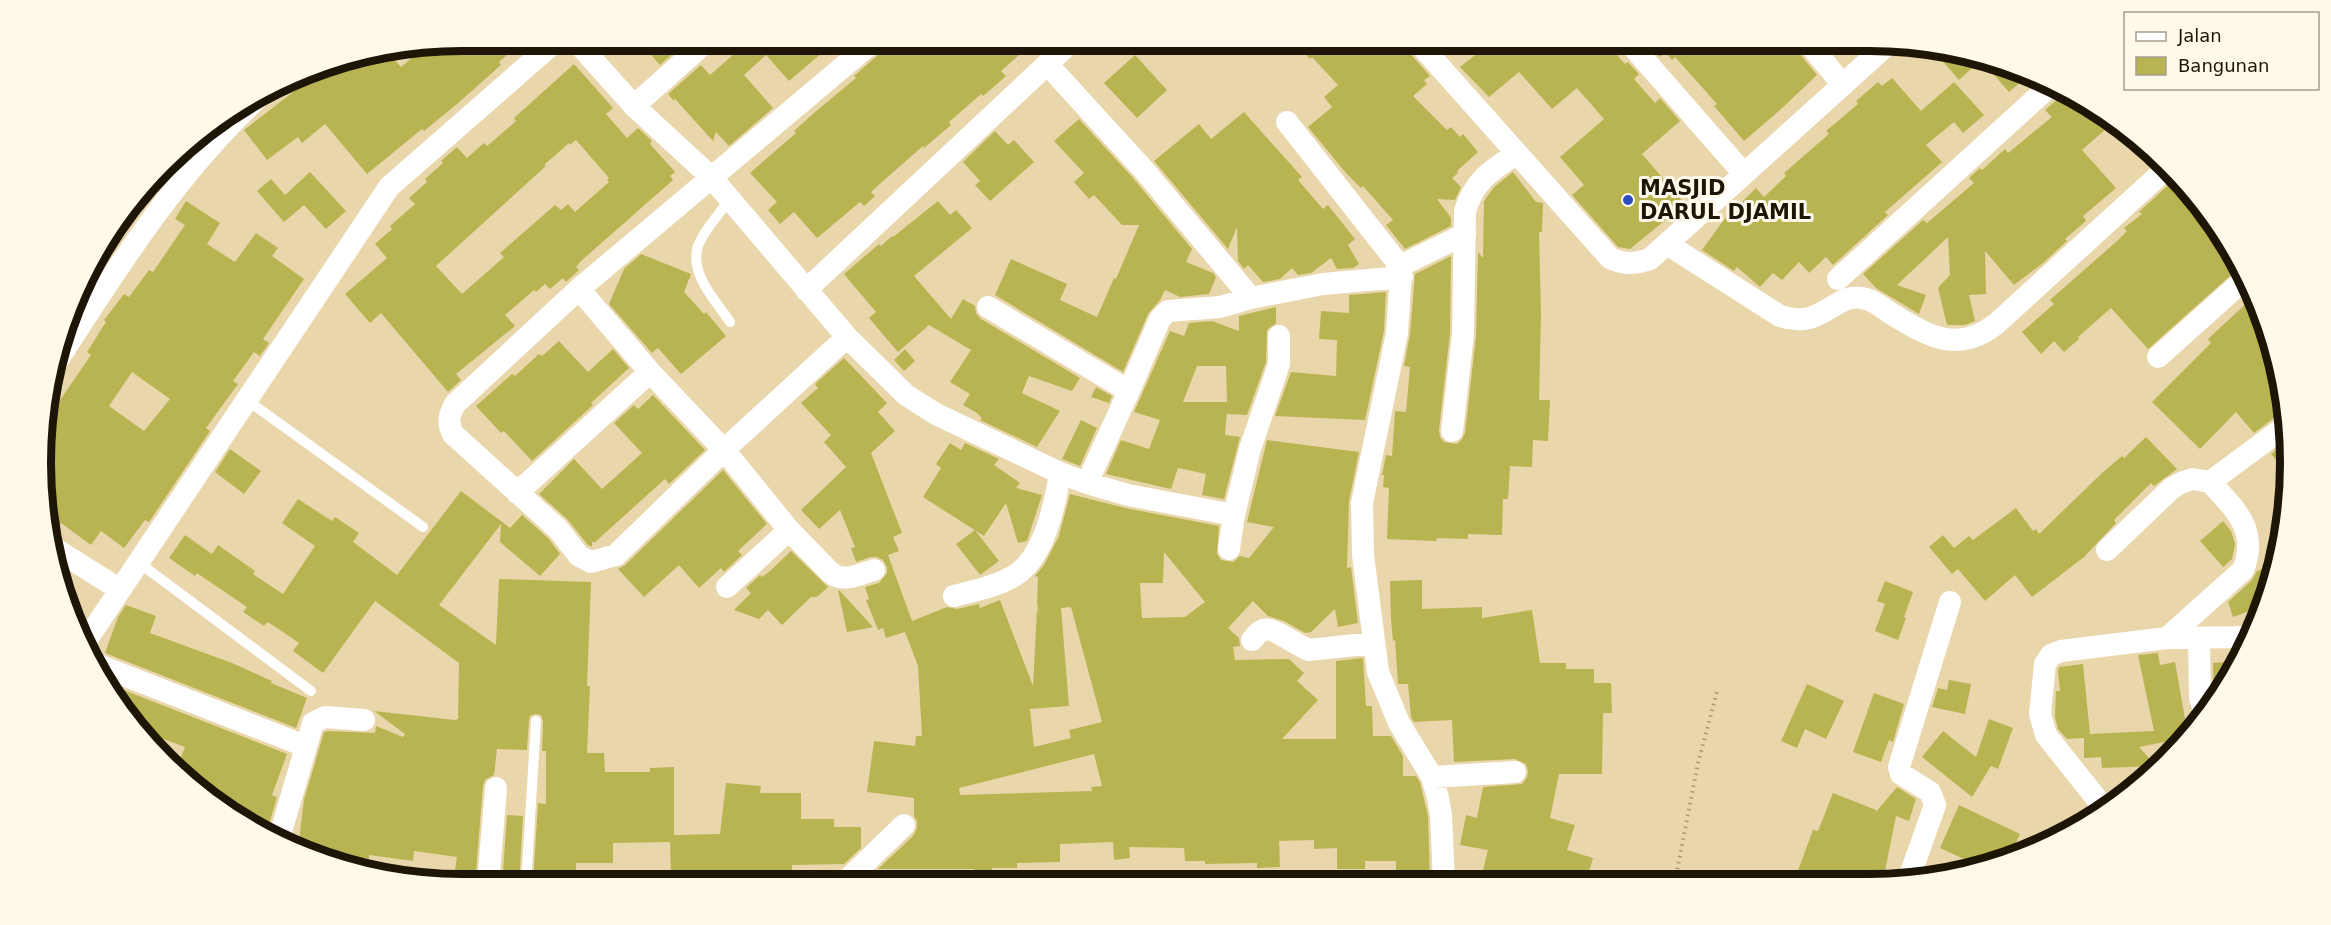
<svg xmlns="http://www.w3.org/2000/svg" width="2331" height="925" font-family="'DejaVu Sans',sans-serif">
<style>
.building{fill:#b9b452;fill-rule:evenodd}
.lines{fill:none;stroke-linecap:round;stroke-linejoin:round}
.path{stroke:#aa9a78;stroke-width:4;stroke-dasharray:1.5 4.5;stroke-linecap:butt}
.lane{stroke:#fff;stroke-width:10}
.street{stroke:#fff;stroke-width:22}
.poi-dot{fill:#2b4dbd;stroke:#fef9eb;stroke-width:2}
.labels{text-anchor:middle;stroke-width:6;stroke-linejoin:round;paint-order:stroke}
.poi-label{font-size:21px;font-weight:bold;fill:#1d1606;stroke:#fef9eb;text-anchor:start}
.rim{fill:none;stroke:#1d1606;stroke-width:8}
</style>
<rect width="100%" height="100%" fill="#ead6ab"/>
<path class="building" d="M462,40H524L499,62L501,65L457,104L424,131L422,129L367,174L325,124L302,143L298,137L267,160L244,130L332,62L388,53L401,67L425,47Z
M638,40H680L683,44L660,65Z
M750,40H811L822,53L789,81L766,55L744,75L773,108L729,146L716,132L713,141L675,99L674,101L668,94L701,65L710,75Z
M895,40H1036L1001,71L1006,76L983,96L981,94L949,122L951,125L924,148L923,146L882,182L871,192L875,196L864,206L860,202L817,238L794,212L780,224L768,210L777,202L750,173L796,133L794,131L814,113L856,78L854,76Z
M1292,40H1403L1406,49L1430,76L1424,80L1427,84L1413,96L1447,130L1451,127L1460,137L1463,134L1478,152L1457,171L1458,173L1452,178L1461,187L1455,200L1437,199L1451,218V226L1405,249L1386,225L1393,220L1363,186L1361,188L1346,173L1308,127L1332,107L1324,97L1338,85L1312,57L1310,59Z
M1477,40H1604L1625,64L1628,62L1639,74L1634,79L1655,103L1660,98L1680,121L1642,154L1685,204L1630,249L1618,247L1572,195L1584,185L1560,157L1604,119L1577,88L1552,109L1519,72L1489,97L1460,67L1475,55L1469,48Z
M1651,40H1793L1796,49L1817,75L1780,110L1744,141L1714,106L1717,104L1675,57L1672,60L1665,52L1660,57L1648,44Z
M1932,49L1978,55L2030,74L2009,92L1981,60L1959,80Z
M1135,55L1167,90L1137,118L1104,83Z
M574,64L613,108L606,114L627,138L638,128L652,141L650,144L675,172L670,176L673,180L581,261L576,267L579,270L566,282L563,278L550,289L545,284L536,292L534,290L505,315L515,326L456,374L461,380L448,392L381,313L370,323L345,294L387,258L375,244L392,229L390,226L415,204L409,198L427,182L425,179L443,163L441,161L457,147L467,158L484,143L487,146L516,121L514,118ZM576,140L609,178L607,180L609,182L575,212L568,204L561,210L555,205L500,253L504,257L462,294L436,266L546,166L544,165L569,143L570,145Z
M1892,78L1921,111L1954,82L1984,115L1963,133L1954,122L1926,145L1942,162L1885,212L1888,215L1833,265L1826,257L1809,273L1799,262L1782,280L1773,273L1760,287L1737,267L1734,271L1702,250L1723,221L1756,188L1764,197L1786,176L1784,173L1829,134L1826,131L1858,104L1856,101L1878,82L1882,86Z
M2067,91L2115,121L2082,150L2116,188L2083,216L2086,221L2065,239L2067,241L2043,263L2014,285L1985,251L1986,294L1969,295L1975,321L1965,325H1947L1938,288L1950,275L1948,237L1897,285L1926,295L1919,314L1876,288L1863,274L1923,220L1927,223L1974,183L1969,178L1980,168L1982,170L2005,149L2008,153L2052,117L2045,110Z
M1244,112L1302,177L1298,180L1323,209L1328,205L1355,239L1348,245L1359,264L1353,268L1337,269L1331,258L1311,273L1298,275L1292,268L1280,279L1263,282L1248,265L1244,269L1238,261L1237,227L1228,249L1154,161L1199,124L1211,139Z
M1079,119L1133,178L1192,249L1186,262L1213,273L1216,277L1209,294L1180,297L1165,290L1160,300L1148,314L1123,372L995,295L1011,259L1067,284L1060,300L1097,317L1114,278L1116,279L1139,225H1122L1094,195L1089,199L1074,182L1084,173L1054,141Z
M995,131L1008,145L1014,140L1034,162L990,201L975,185L980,181L963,162Z
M310,172L346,211L326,229L304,205L284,222L257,191L271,179L285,195Z
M1513,172L1536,202L1543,203L1542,232H1539L1541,314L1539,400H1550L1548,441L1533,440L1532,467L1510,466L1508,499H1503L1502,535L1468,534V539L1437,538L1436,541L1387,539L1389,488L1383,487L1384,475H1382L1386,455L1392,456L1395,411L1406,412L1410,367L1404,366L1410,334L1415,274L1451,256L1450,333L1439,430L1440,437L1444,442L1457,444L1462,439L1465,433L1476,336L1478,252L1483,258L1484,201L1494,187Z
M2177,177L2186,185L2224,237L2218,243L2240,267L2148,349L2111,308L2078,337L2079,339L2064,352L2054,341L2041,354L2022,332L2054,304L2050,300L2117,241L2127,231L2124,228L2142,214L2139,212Z
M186,201L220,223L207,244L235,262L256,233L278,248L272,256L304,279L263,339L269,343L260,356L254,352L233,381L238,384L206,428L210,431L149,522L145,520L124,548L101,531L91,545L61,523L58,528L48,521L45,422L91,355L87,352L106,322L104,320L124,294L129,297L149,270L153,272L185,225L175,219ZM132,372L170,399L144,431L109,406Z
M938,201L950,215L956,210L972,228L914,276L951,319L963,299L975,306L976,313L981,319L1080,378L1072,391L1029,376L1022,393L1060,411L1037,447L980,420L982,418L977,413L963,405L970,394L950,382L971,350L929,325L898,352L869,318L876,312L844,274L879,244L881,246L892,236L893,237Z
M641,254L691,274L684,292L704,314L706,312L726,336L681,374L658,348L652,353L609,304L624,269Z
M1386,292L1384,331L1365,420L1275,416L1291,372L1336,376L1337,340L1319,339L1321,311L1349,313V295Z
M2251,299L2259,308L2268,327L2287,412L2279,414L2254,433L2236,412L2200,449L2152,402L2211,343L2208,339Z
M1276,307V323L1267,330L1266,362L1247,415L1227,414V411L1225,435L1240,437L1224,499L1202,495L1206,474L1178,468L1171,489L1106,474L1121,440L1149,449L1160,420L1134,412L1170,331L1184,336L1189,323L1212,321L1239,331V316ZM1197,366H1226L1227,402H1183Z
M559,341L588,372L613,349L629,368L591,403L593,405L532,461L504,431L501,433L476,406L512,374L515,376L539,354L542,356Z
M905,349L915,361L904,371L894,360Z
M844,358L887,403L878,412L895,431L871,453L902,533L893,537L899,551L888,555L912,621L947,607L957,609L979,604L980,608L1000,600L1033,686L1037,609L1039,613L1037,604L1038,577L1035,576L1044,565L1059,536L1070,494L1125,508L1219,526L1217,554L1221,560L1233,562L1240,556L1249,558L1274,527L1247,522L1267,440L1359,452L1349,501L1347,568L1351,567L1358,623L1338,627L1335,609L1311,632L1305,633L1284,621L1268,616L1253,601L1228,628L1239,638L1240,646L1233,647L1235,660L1289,659L1304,673L1297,681L1318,700L1282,739H1336V661L1363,658L1366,706H1372L1373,736H1391L1403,756V776H1416L1420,782L1428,816L1430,880H1396V861H1365V869H1337V848L1314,849V840L1279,841L1280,867L1257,868V863L1205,864V861H1185L1184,848L1129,847L1130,858L1114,860L1113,842L1060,844V862L1017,863V868H992V875H974V869H878L913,836L917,828V821L914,816V798L867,792L874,741L915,746L916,736H922L918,666L905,632L886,638L883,628L878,630L866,600L869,599L865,587L879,583L887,573V567L883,560L877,557H871L856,562L851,548L855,547L840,510L819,529L801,510L846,467L824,442L831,435L801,403L818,388L815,384ZM1164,552L1205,602L1185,617L1142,618L1140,583H1163ZM1071,607L1102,722L1069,730L1071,738L1034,747L1030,709L1069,706L1061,608ZM1094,754L1102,786L1091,787L1092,791L960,795L959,788Z
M1096,387L1112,396L1109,403L1091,397Z
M653,395L705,450L669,484L665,479L594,543L592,541V547L588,545L567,519L539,494L574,459L602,489L642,453L614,423L634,405L638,409Z
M1081,420L1097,428L1080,466L1062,459Z
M2146,437L2177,469L2154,486L2151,483L2114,520L2116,523L2084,557L2032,597L2015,575L1985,601L1958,569L1952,574L1929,547L1943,535L1954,548L1969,536L1973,540L2016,508L2033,531L2036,529L2039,534L2102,473L2122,456L2124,458Z
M2288,441V454L2289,474L2271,454Z
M950,443L961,450L965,443L999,459L994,465L1020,483L1016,488L1042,495L1027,541L1018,543L1006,503L984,536L923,497L941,468L936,464Z
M230,449L261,471L244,494L215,472Z
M723,470L767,524L738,551L742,555L724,572L721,568L699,588L679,565L644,597L618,569L625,565Z
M461,491L510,528L522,515L548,538L560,554L540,576L500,542L501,524L439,605L496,645L499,579L591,582L587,686H590L587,753H604L605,772H650V768L674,767V835L720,834L726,783L761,786L760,793H801V819H834V827H861V848L844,864L792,865V874L749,873L671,878L670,842L613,843V863H576V884H533L538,803L546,804V751H542L543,721L541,715L536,714L530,716L529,720L527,750L497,749L494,775L485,780L483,786L475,884L453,883L457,857L414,851L413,861L369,855V859L331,855L330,861L298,849L304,800L324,732L328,731L375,733L376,726L403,737L405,734L374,711L455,720L458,719L459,663L375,601L323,673L293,651L299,643L268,622L264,626L243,612L247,607L197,573L195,576L169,558L185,535L212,554L218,545L255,571L253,574L283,594L315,546L282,523L298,499L332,521L335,517L359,533L353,542L397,575Z
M2223,521L2231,531L2235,544L2232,559L2223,567L2200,541Z
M975,530L999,561L980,575L956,544Z
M791,551L828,587L817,597H811L782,625L768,610L759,619L734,610L751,593L746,588L760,575L762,577L769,572Z
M2277,564L2261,607L2233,617L2228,602L2252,580L2257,571Z
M1422,580V609L1482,607V618L1532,610L1540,663H1566V669H1594V683H1611L1612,713H1603L1602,774H1559L1550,818L1575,825L1567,850L1593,858L1586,882H1480L1488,850L1460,845L1466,815L1477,818L1483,787L1522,784L1527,777L1528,771L1526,764L1515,759L1454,762L1452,720L1414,722L1411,717L1408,684H1398L1395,640L1393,641L1391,619L1390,581Z
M1885,581L1913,592L1904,617L1906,618L1898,640L1875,631L1885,604L1877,601Z
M838,590L840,591L873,627L847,632Z
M126,605L156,616L150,633L232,663L272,681L271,683L307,698L296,728L105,653L118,617Z
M2158,653L2160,665L2175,662L2187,730L2180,739L2139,747L2156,766L2102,768L2101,757L2084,758V738L2067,739L2058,729L2055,717L2056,691H2060L2058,672L2059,667L2083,664L2090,734L2154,731L2138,655Z
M2239,661L2234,674L2214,698L2213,663Z
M1949,680L1971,684L1965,714L1932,707L1938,688L1947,690Z
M103,682L287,754L272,795L277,797L268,828L237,817L206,798L177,767L185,747L145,732L111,697Z
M1807,684L1844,701L1826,739L1805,729L1797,748L1781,741Z
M1874,693L1904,704L1893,742L1889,740L1881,762L1853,752Z
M1989,719L2013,728L1998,769L1991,766L1972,797L1922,757L1943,731L1976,757Z
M1897,787L1916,799L1909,821L1896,816L1883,881H1794L1813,830L1818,831L1833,793L1876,810L1875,813Z
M1959,805L2020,834L2010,855L1977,865L1940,848Z
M507,815L523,816L519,884H502Z"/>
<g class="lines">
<path class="path" d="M1675,881L1698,763L1718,688"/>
<path class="lane" d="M730,199C720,213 704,230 698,246C689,274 716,301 730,322
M247,400L423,527
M138,562L311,691
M526,884L536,721"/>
<path class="street" d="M575,40L634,106L711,177L847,337L906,395L936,414L1060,473L1087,483L1128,495L1234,515L1229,549
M1416,40L1610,258C1625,265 1635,264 1650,259L1889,43
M1627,40L1744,174
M1806,40L1843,85
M1048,65L1143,169L1251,298
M634,106L708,40
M1287,122L1400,266L1401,273L1397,333L1362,503L1363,555L1378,672L1399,723L1432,777L1438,798L1441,815L1444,882
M1667,244L1780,316C1824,331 1835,289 1866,299C1875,301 1883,308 1890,313C1927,335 1956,355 1996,324L2168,167
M1400,266L1465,234
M1838,279L2053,83
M579,289L650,372L724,450L789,530L831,573C844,583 860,574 874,570
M806,290L1073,40
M988,307L1129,391L1087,483
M847,337L724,450L616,555L591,562L579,556L558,529L453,434C447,422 449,415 455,404L579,289L875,40
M2158,357L2246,278
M54,366C115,271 182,164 267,90
M1129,391L1160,319L1168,311L1220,307L1251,298L1323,284L1402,277
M1452,431L1463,334L1465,211C1474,181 1490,171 1516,154
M2210,482L2287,425
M517,493L650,372
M1234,515L1250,449L1279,364V336
M49,545L119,589
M2107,550L2172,488L2181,483L2192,479L2210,482C2235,509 2259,530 2243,570L2167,638
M727,587L789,530
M954,596C973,591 995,587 1012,577C1044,560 1055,505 1060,473
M2199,638L2200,698L2204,710
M1252,640C1255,637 1259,631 1263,630C1273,626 1297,646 1309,650L1374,643
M84,644L389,187L557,40
M93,663L305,746
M1432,777L1515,772
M2104,808L2046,735L2040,714L2045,664L2051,655L2061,651L2167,638L2249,637
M278,842L313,723L325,717L364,720
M1908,881L1935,805L1930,792L1901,774L1899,767L1950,602
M488,884L496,788
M843,884L904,825"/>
</g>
<circle class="poi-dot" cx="1628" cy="200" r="6"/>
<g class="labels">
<g class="poi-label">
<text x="1640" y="195">MASJID<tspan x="1640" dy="24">DARUL DJAMIL</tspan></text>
</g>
</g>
<path d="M0 0H2331V925H0ZM462 51H1869A411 411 0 0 1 2280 462V463A411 411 0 0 1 1869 874H462A411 411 0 0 1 51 463V462A411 411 0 0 1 462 51Z" fill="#fef9eb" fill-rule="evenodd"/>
<path class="rim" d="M462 51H1869A411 411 0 0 1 2280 462V463A411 411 0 0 1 1869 874H462A411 411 0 0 1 51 463V462A411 411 0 0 1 462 51Z"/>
<rect x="2124" y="12" width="195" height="78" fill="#fef9eb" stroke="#a49e8f" stroke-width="1.5"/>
<rect x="2136" y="32" width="30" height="9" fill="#ffffff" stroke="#a49e8f" stroke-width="1.5"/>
<text x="2178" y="42" font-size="18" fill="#1d1606">Jalan</text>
<rect x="2136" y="57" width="30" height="18" fill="#b9b452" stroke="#a49e8f" stroke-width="1.5"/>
<text x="2178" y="72" font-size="18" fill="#1d1606">Bangunan</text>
</svg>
